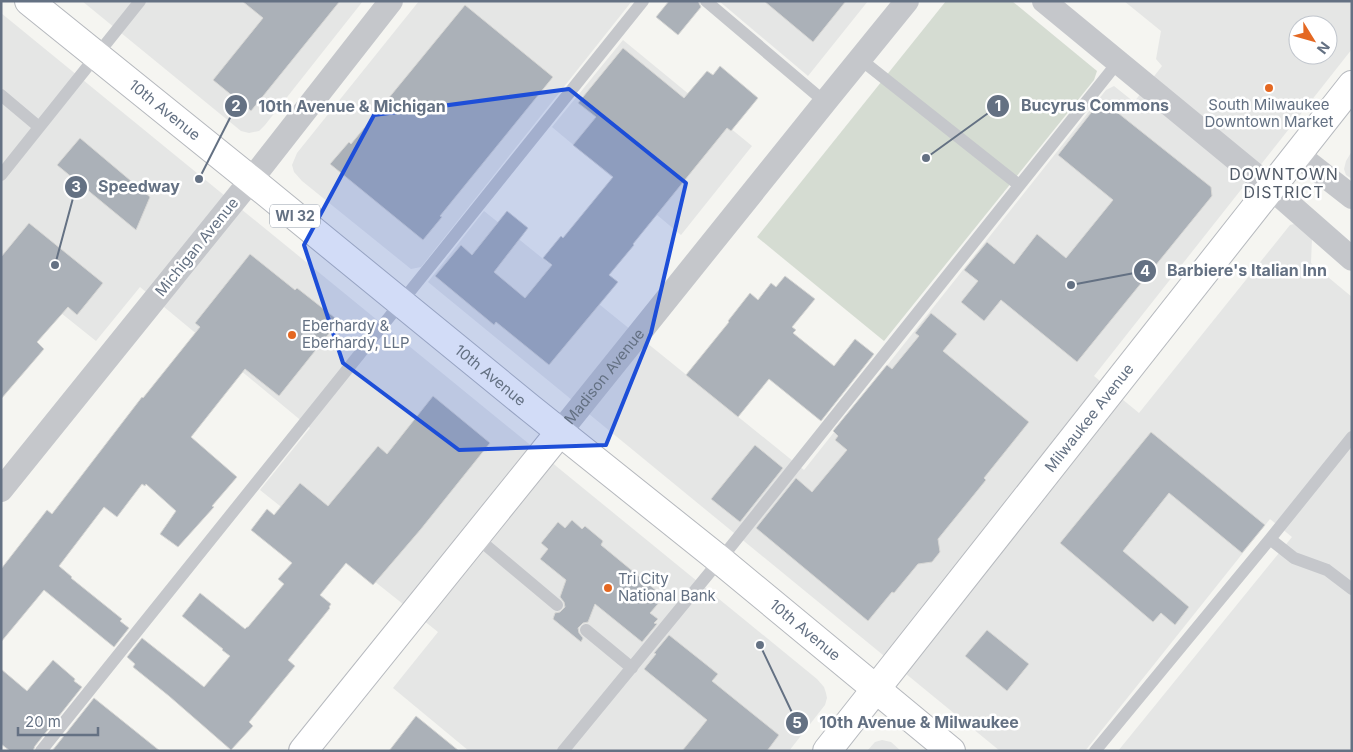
<svg xmlns="http://www.w3.org/2000/svg" width="1353" height="752" font-family="Inter,sans-serif">
<style>
.built{fill:#e5e6e5;fill-rule:evenodd}
.green{fill:#d5dcd2}
.building{fill:#abb1b8;stroke:#d6d6d4}
.lines{fill:none;stroke-linecap:round;stroke-linejoin:round}
.secondary-casing{stroke:#b7babf;stroke-width:30}
.primary-casing{stroke:#b5b8bd;stroke-width:30}
.lane{stroke:#c5c7cb;stroke-width:12}
.street{stroke:#c5c7cb;stroke-width:24}
.secondary{stroke:#fff;stroke-width:28}
.primary{stroke:#fff;stroke-width:28}
.marked{fill:#1d4ed8;fill-opacity:0.2;stroke:#1d4ed8;stroke-width:4;stroke-linejoin:round}
.poi-dot{fill:#e46822;stroke:#fff;stroke-width:2}
.labels{text-anchor:middle;stroke-width:5;stroke-linejoin:round;paint-order:stroke}
.shield{fill:#fff;stroke:#929ca8;stroke-width:1}
.shield-label{font-size:14px;font-weight:bold;fill:#647183}
.poi-label{font-size:15px;fill:#647183;stroke:#fff;text-anchor:start}
.street-label{font-size:15px;fill:#647183;stroke:#fff}
.neighbourhood-label{font-size:16px;letter-spacing:1px;fill:#525b68;stroke:#fff}
.leader{fill:none;stroke:#647183;stroke-width:2}
.callout-dot{fill:#647183;stroke:#fff;stroke-width:2}
.mark-label{font-size:15px;text-anchor:middle;font-weight:bold;fill:#fff}
.callout-label{font-size:16px;text-anchor:middle;font-weight:bold;fill:#647183;stroke:#fff;stroke-width:5;stroke-linejoin:round;paint-order:stroke}
</style>
<rect width="100%" height="100%" fill="#f5f5f1"/>
<path class="built" d="M82,1H363L265,125L259,131L249,133L241,131Z
M419,1H632L421,267L411,269L302,181L294,172L292,165L297,153Z
M719,1H868L808,76Z
M1124,1H1352V49L1094,376L1139,413L1290,225L1294,224L1299,226L1312,238L1311,263L1352,297V751H1118L1292,537L1270,519L1085,751H1000L428,282L484,211L804,470L1106,90L1114,86L1134,102L1162,66L1156,59L1161,31ZM1298,25H1328V55H1298Z
M1,13L817,679L824,687L826,693L827,698L825,705L789,751H469L393,688L438,632L260,490L310,428L140,287L96,341L1,265Z
M623,40L752,146L681,235L552,127Z
M1352,151V179L1346,175L1344,169L1346,161Z
M882,740L891,742L901,751H867L875,742Z"/>
<path class="green" d="M946,1H1012L1097,71L1094,80L884,341L757,237Z"/>
<path class="building" d="M242,1H340L251,111L213,80L263,18Z
M669,1H698L701,7L678,35L656,17Z
M764,1H846L813,42Z
M465,5L553,77L440,216L442,217L423,240L330,164L349,142L351,144Z
M623,48L684,98L707,71L713,75L720,66L758,98L731,131L727,128L633,244L634,245L609,275L618,282L549,365L496,322L494,325L435,276L461,245L472,255L507,211L528,228L494,272L525,298L552,265L543,258L561,236L563,238L613,177L573,145L596,117L578,103Z
M1109,103L1113,109L1211,187L1212,196L1077,362L1001,300L984,321L961,302L978,281L964,270L987,242L1014,264L1037,234L1066,258L1113,200L1058,155L1094,109Z
M80,138L150,197L136,230L57,165Z
M29,223L103,283L77,315L68,307L37,342L44,349L1,399V257Z
M250,254L295,290L297,288L339,321L279,396L245,369L191,437L237,477L212,506L214,507L178,547L160,534L176,511L146,484L145,486L142,484L117,517L104,507L59,566L72,577L71,578L122,619L120,621L129,628L114,647L44,590L1,642V569L47,510L52,514L142,397L143,398L200,327L195,323Z
M785,276L815,299L792,327L796,330L793,333L834,366L855,339L874,354L821,421L769,379L738,417L686,375L729,322L728,321L750,293L758,300L771,283L776,287Z
M931,313L957,334L943,351L1029,422L984,478L986,480L938,539L940,552L932,562L918,564L894,593L892,592L868,621L756,528L796,478L812,492L847,450L835,440L838,436L833,431L887,365L892,369L919,336L915,333Z
M433,396L490,443L421,529L373,585L346,563L320,595L331,604L329,607L330,608L288,660L295,666L249,722L253,726L231,750L169,696L133,667L135,664L127,657L142,638L204,687L230,656L222,650L223,649L182,616L200,593L245,629L247,627H248L284,584L278,579L292,563L251,530L267,509L274,515L300,483L328,506L378,446L387,454Z
M1151,432L1265,525L1242,553L1169,493L1123,551L1189,607L1175,625L1161,613L1153,622L1060,543Z
M755,445L783,468L740,522L711,499Z
M572,520L582,529L585,526L603,541L601,545L664,597L650,613L658,619L654,623L657,624L642,642L595,604L588,622L583,623L578,628L579,633L583,638L581,642L553,619L555,613L560,612L565,607L564,602L560,597L566,580L540,559L548,549L541,543L558,522L565,528Z
M987,630L1029,664L1007,691L965,656Z
M669,635L718,674L712,681L779,735L767,751H682L707,720L644,669L656,654L654,653Z
M53,660L75,679L74,681L82,687L35,746L33,751H10L1,744V669L27,691Z
M94,698L160,751H52Z
M416,716L459,751H389Z"/>
<g class="lines">
<defs>
<g id="secondary">
<path d="M303,751L560,432"/>
<path id="s2" d="M827,751L1352,85"/>
</g>
<g id="primary">
<path id="s3" d="M29,1L251,180L530,408L720,560L951,751"/>
</g>
</defs>
<use href="#secondary" class="secondary-casing"/>
<use href="#primary" class="primary-casing"/>
<path class="lane" d="M706,1L825,102
M860,59L1019,185
M1,95L39,127
M1,175L140,1
M476,537L557,605
M1270,539L1294,558L1327,570L1352,589
M586,630L632,668
M41,751L643,1
M563,751L720,560L1118,62
M1095,751L1270,539L1352,437"/>
<g class="street">
<path d="M1044,1L1271,188L1352,259"/>
<path d="M1297,154L1352,197"/>
<path id="s1" d="M560,432L825,102L907,1"/>
<path d="M1,490L251,180L391,1"/>
</g>
<use href="#secondary" class="secondary"/>
<use href="#primary" class="primary"/>
</g>
<path class="marked" d="M569,89L686,183L651,333L606,445L459,450L343,363L304,245L374,115Z"/>
<g class="poi-dot">
<circle cx="1269" cy="88" r="5"/>
<circle cx="292" cy="335" r="5"/>
<circle cx="608" cy="588" r="5"/>
</g>
<g class="labels">
<rect class="shield" x="270" y="204.5" width="50" height="23" rx="4"/>
<g class="shield-label">
<text x="295" y="221">WI 32</text>
</g>
<g class="poi-label">
<text x="1269" y="110" text-anchor="middle">South Milwaukee<tspan x="1269" dy="17">Downtown Market</tspan></text>
<text x="302" y="331">Eberhardy &amp;<tspan x="302" dy="17">Eberhardy, LLP</tspan></text>
<text x="618" y="584">Tri City<tspan x="618" dy="17">National Bank</tspan></text>
</g>
<g class="street-label">
<text dy="5" stroke="none"><textPath href="#s3" startOffset="174">10th Avenue</textPath></text>
<text transform="translate(197 247) rotate(-51)" y="5">Michigan Avenue</text>
<text dy="5" stroke="none"><textPath href="#s3" startOffset="594">10th Avenue</textPath></text>
<text dy="5" stroke="none"><textPath href="#s1" startOffset="71">Madison Avenue</textPath></text>
<text dy="5" stroke="none"><textPath href="#s2" startOffset="424">Milwaukee Avenue</textPath></text>
<text dy="5" stroke="none"><textPath href="#s3" startOffset="999">10th Avenue</textPath></text>
</g>
<g class="neighbourhood-label">
<text x="1284" y="180">DOWNTOWN<tspan x="1284" dy="18">DISTRICT</tspan></text>
</g>
</g>
<path class="leader" d="M926 158L998 106M199 179L236 106M55 265L76 187M1071 285L1145 271M760 645L797 723"/>
<g class="callout-dot">
<circle cx="926" cy="158" r="5"/>
<circle cx="199" cy="179" r="5"/>
<circle cx="55" cy="265" r="5"/>
<circle cx="1071" cy="285" r="5"/>
<circle cx="760" cy="645" r="5"/>
<circle cx="998" cy="106" r="12"/>
<circle cx="236" cy="106" r="12"/>
<circle cx="76" cy="187" r="12"/>
<circle cx="1145" cy="271" r="12"/>
<circle cx="797" cy="723" r="12"/>
</g>
<g class="mark-label">
<text x="998" y="111">1</text>
<text x="236" y="111">2</text>
<text x="76" y="192">3</text>
<text x="1145" y="276">4</text>
<text x="797" y="728">5</text>
</g>
<g class="callout-label">
<text x="1095" y="111">Bucyrus Commons</text>
<text x="352" y="112">10th Avenue &amp; Michigan</text>
<text x="139" y="192">Speedway</text>
<text x="1247" y="276">Barbiere's Italian Inn</text>
<text x="919" y="728">10th Avenue &amp; Milwaukee</text>
</g>
<rect width="1353" height="752" fill="none" stroke="#647183" stroke-width="5"/>
<g transform="translate(1313 40) rotate(127)"><circle r="24" fill="#ffffff" stroke="#c1c6cd"/>
<path d="M0-4L9 19L0 12L-9 19Z" fill="#e46822"/>
<text y="-8" font-size="14" font-weight="bold" text-anchor="middle" fill="#647183">N</text>
</g>
<path d="M18 727v8h80v-8" fill="none" stroke="#647183" stroke-width="2.5"/>
<text x="25" y="727" font-size="15" fill="#647183" stroke="#ffffff" stroke-width="4" paint-order="stroke">20 m</text>
</svg>
